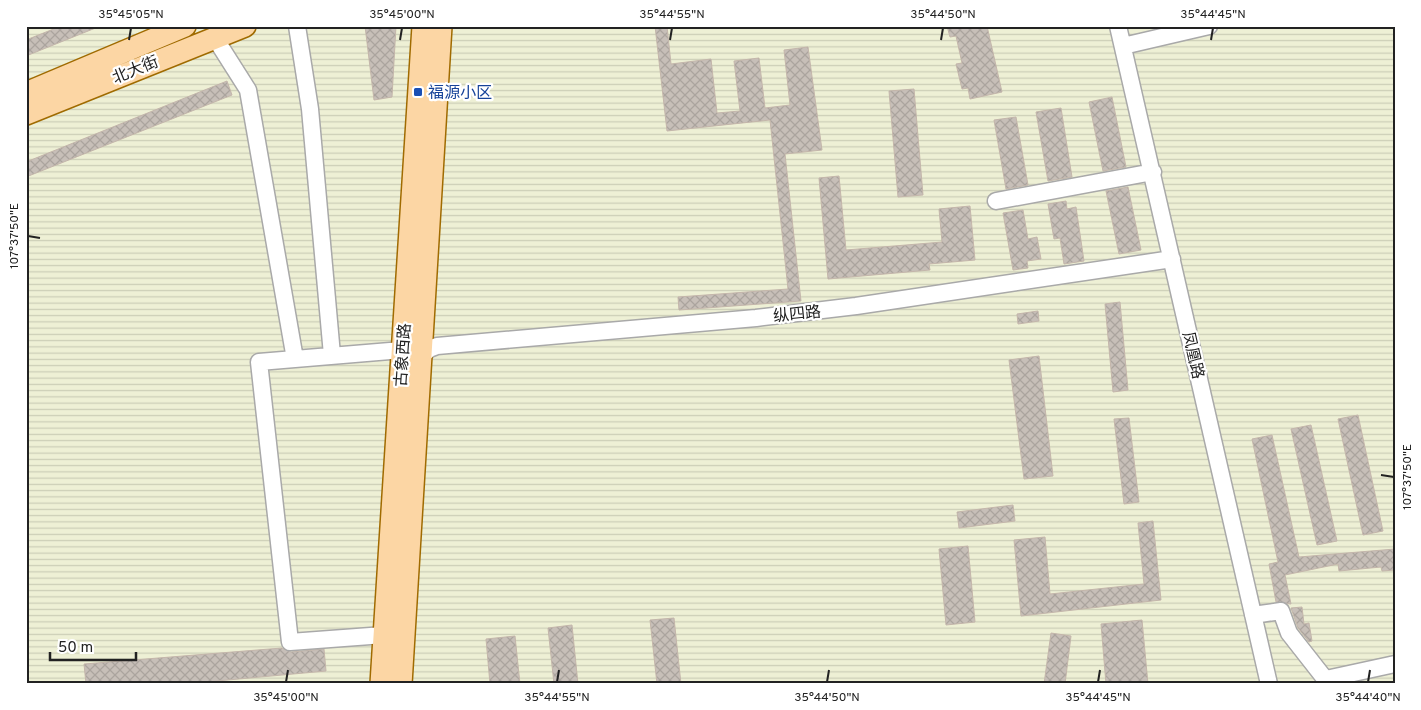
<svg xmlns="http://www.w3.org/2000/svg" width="1421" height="710" font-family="Overpass,'Noto Sans SC',sans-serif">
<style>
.farmland{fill:url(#farmland-rules)}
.building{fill:url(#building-cross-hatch);stroke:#c4b6ab}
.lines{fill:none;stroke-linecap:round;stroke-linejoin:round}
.minor-casing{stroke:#a9a9a9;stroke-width:19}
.major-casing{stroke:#a06b00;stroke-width:24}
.minor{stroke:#fff;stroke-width:16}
.major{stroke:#fcd6a4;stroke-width:21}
.ticks{fill:none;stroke:#222;stroke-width:2}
.transit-dot{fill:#1a4fb4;stroke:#fff;stroke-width:2}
.labels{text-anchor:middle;stroke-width:4.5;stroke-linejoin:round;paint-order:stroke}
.street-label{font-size:16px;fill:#222;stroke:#fff}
.transit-label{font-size:16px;fill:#164399;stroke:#fff;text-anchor:start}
.neatline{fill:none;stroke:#222;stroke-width:2}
.ticks-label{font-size:12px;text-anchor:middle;fill:#222}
</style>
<defs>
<pattern id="farmland-rules" width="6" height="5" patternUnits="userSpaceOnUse" patternTransform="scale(1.25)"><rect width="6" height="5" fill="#eef0d5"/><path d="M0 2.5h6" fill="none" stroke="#ccceb7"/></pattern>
<pattern id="building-cross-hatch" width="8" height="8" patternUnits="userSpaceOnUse" patternTransform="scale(1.25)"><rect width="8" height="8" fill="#c7bfb8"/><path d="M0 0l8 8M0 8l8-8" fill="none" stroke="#aba49e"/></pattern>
</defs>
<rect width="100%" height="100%" fill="#f2efe9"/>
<path class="farmland" d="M26,26H1395V684H26Z"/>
<path class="building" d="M61,26L98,27L26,56V40Z
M365,26H396L392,97L374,100Z
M655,26H667L671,64L711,59L717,113L740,111L734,61L759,58L765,108L790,105L784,50L808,47L822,150L785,154L801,301L679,310L678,297L788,289L770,120L667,131Z
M947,26H987L1002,92L970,99L968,88L962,89L956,64L962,63L956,36L950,37Z
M227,81L232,95L26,177V162Z
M914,89L923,195L898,197L889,91Z
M1112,97L1126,167L1103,171L1089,102Z
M1061,108L1072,177L1048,181L1036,112Z
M1016,117L1028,185L1006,189L994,120Z
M839,176L846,250L942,242L939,209L970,206L975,260L929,264L930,270L828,279L819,178Z
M1128,187L1141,250L1119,254L1106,191Z
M1066,201L1067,209L1076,207L1084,261L1064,264L1060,238L1054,239L1048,204Z
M1023,210L1028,239L1037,237L1041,259L1027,261L1028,268L1013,270L1003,213Z
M1120,302L1128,390L1113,392L1105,304Z
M1038,311L1039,321L1018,324L1017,314Z
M1039,356L1053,476L1024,479L1009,360Z
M1358,415L1383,531L1363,535L1338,419Z
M1129,418L1139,502L1124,504L1114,419Z
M1311,425L1337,541L1317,545L1291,429Z
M1272,435L1299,557L1395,549V570L1382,571L1381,567L1339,571L1338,564L1285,575L1291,604L1276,602L1269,564L1278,562L1252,439Z
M1013,505L1015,521L959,528L957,512Z
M1153,521L1161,600L1021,616L1014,540L1045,537L1050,594L1144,584L1138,523Z
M968,546L975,622L946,625L939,549Z
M1302,607L1304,624L1309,623L1312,641L1309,642L1298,628L1291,608Z
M674,618L681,684H657L650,620Z
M1142,620L1148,684H1106L1101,624Z
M572,625L578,684H554L548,628Z
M1051,633L1071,636L1065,684H1044Z
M515,636L520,684H490L486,639Z
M282,648L291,652L324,649L326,671L184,684H86L84,664Z"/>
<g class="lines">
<defs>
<path id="minor" d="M297,26L310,109L332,355
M1118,26L1269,684
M215,38L248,90L295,359
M1123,46L1209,26
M996,201L1153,172
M422,356L429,349L437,346L756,318L856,306L1172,259
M1253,615L1281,611L1289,633L1329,684
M384,635L290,642L259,362L402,350
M1326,679L1395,664"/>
<path id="major" d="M26,93L185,26
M26,114L245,26
M381,684L423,26
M401,684L441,26"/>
</defs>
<use href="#minor" class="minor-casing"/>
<use href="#major" class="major-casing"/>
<use href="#minor" class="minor"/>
<use href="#major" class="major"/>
</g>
<path class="ticks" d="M129,40L131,28M400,40L402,28M670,40L672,28M941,40L943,28M1211,40L1213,28M28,236L40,238M1381,475L1394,477M286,682L288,670M557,682L559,670M827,682L829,670M1098,682L1100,670M1368,682L1370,670"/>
<rect class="transit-dot" x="413" y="87" width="10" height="10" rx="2.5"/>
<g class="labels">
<g class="street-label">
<text transform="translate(135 69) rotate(-22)" y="6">北大街</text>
<text transform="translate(797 313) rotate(-6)" y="6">纵四路</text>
<text transform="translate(402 355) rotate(-86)" y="6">古象西路</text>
<text transform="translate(1194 355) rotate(77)" y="6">凤凰路</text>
</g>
<g class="transit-label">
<text x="428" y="98">福源小区</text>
</g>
</g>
<rect width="1421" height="710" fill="none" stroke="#ffffff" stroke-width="55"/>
<path d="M50 652v8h86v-8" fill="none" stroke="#222222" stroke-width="2.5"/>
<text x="58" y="652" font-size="15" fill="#222222" stroke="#ffffff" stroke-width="4" paint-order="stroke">50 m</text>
<rect x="28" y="28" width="1366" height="654" class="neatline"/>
<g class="ticks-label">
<text x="131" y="18">35°45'05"N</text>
<text x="402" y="18">35°45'00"N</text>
<text x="672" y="18">35°44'55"N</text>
<text x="943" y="18">35°44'50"N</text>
<text x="1213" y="18">35°44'45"N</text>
<text transform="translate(14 236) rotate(-90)" y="4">107°37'50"E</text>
<text transform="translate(1407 477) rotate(-90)" y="4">107°37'50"E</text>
<text x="286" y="701">35°45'00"N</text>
<text x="557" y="701">35°44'55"N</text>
<text x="827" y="701">35°44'50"N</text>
<text x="1098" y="701">35°44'45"N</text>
<text x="1368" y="701">35°44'40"N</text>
</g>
</svg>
